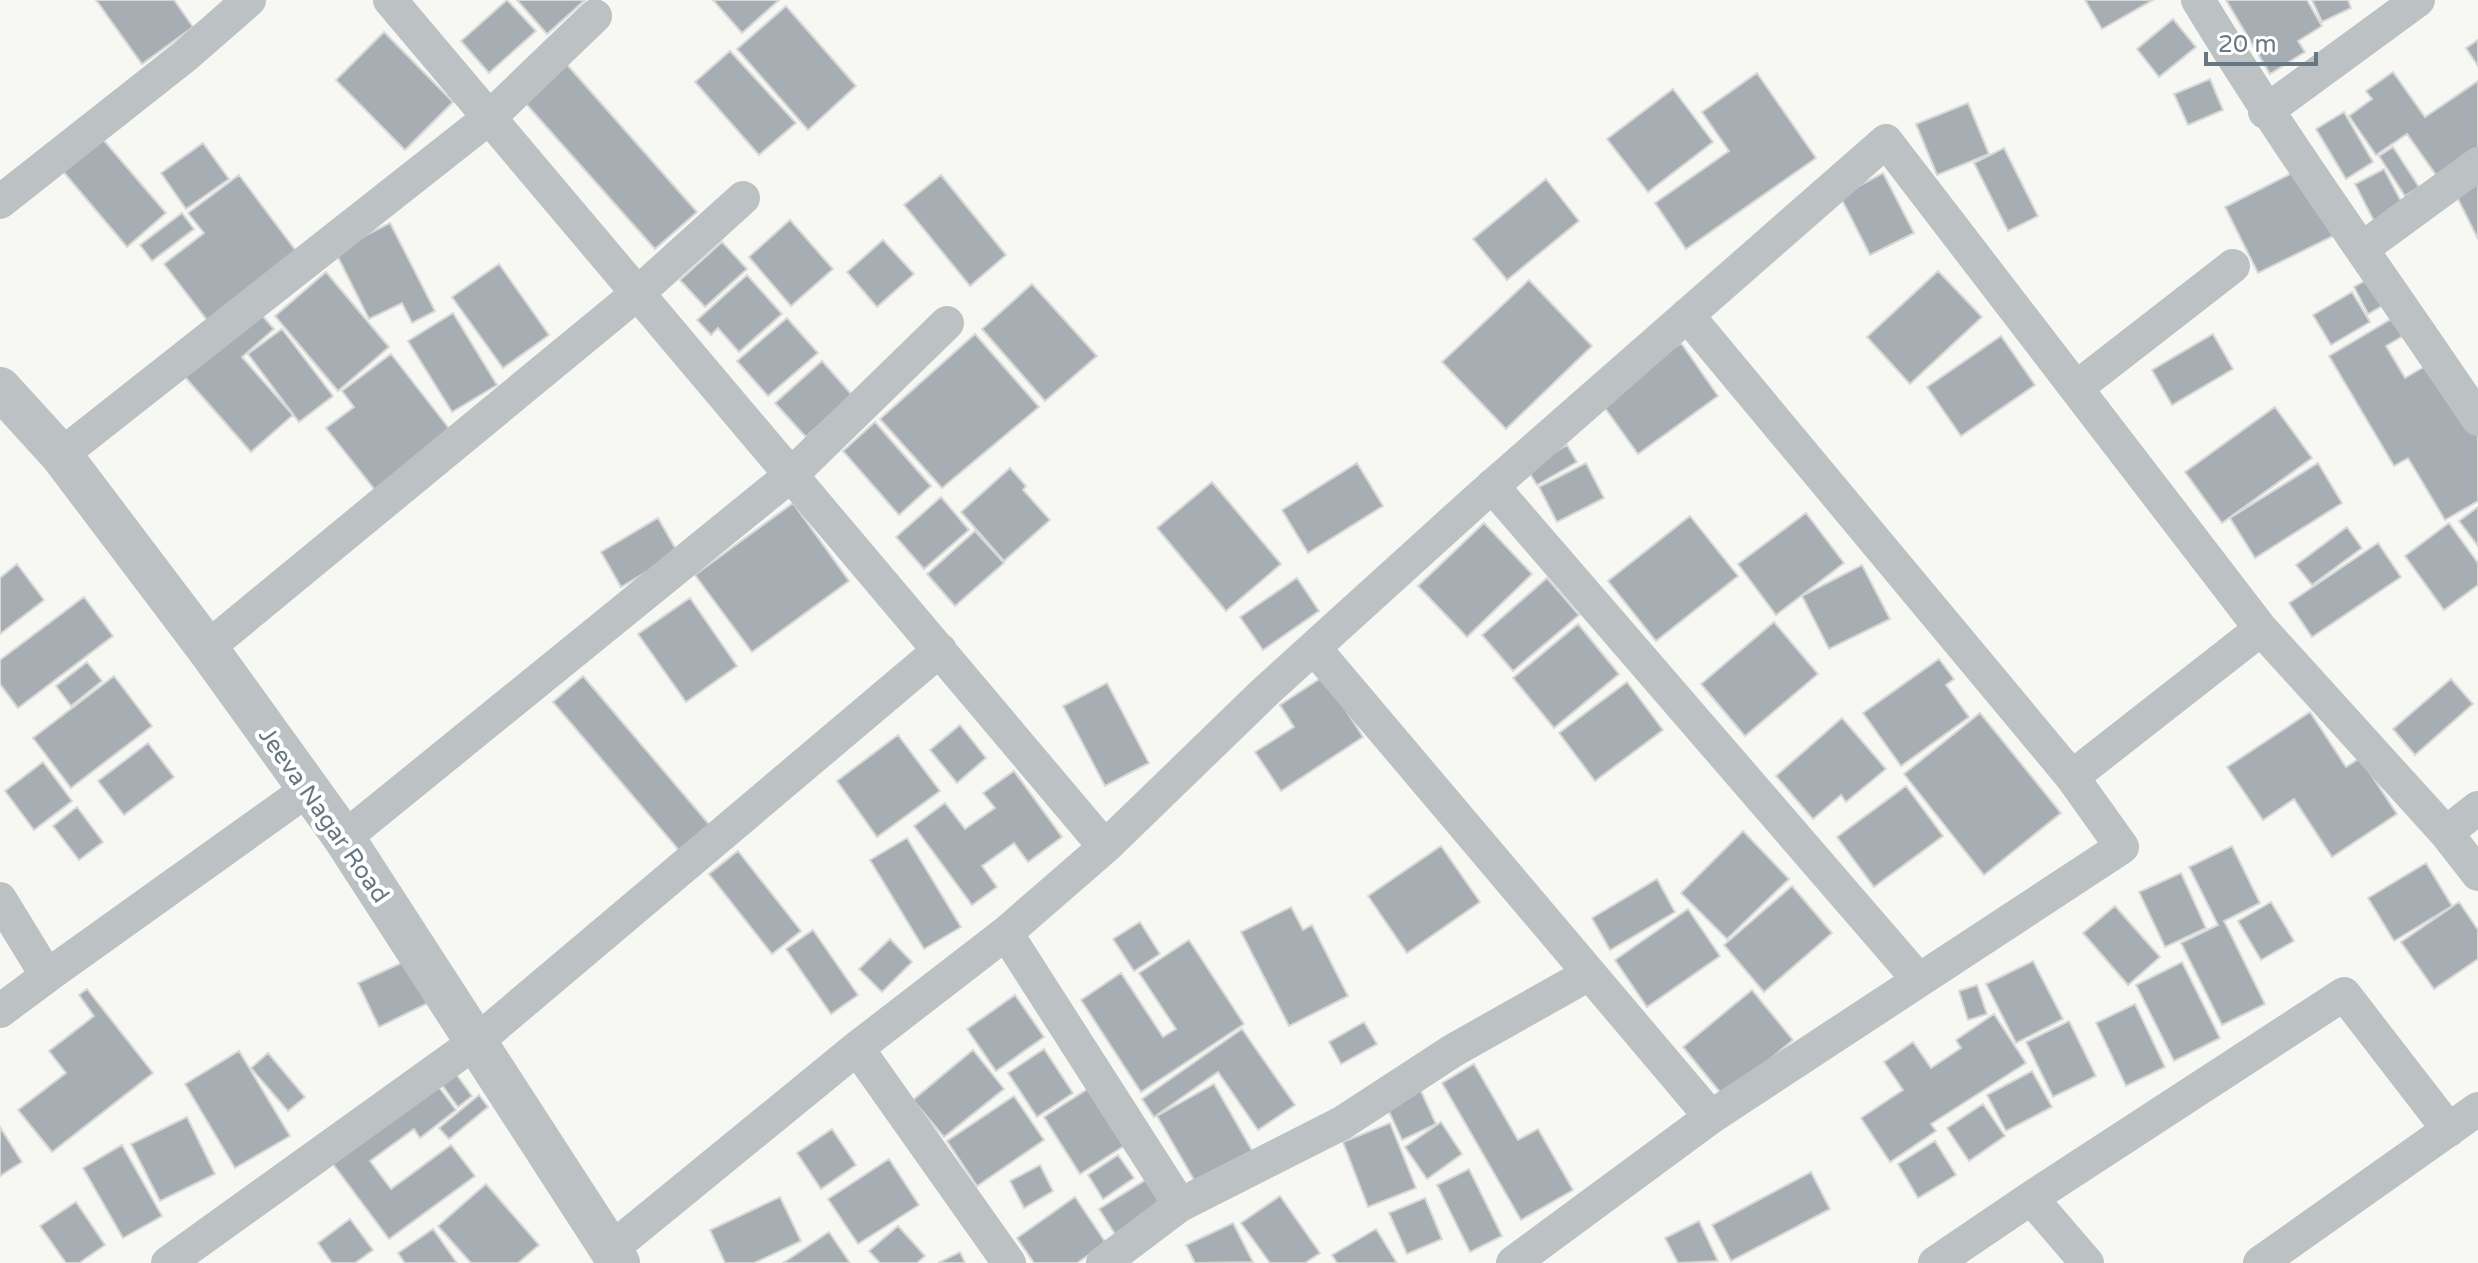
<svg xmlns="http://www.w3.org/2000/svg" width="2478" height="1263" font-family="'Varela Round',sans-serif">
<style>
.building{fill:#a6adb3;stroke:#d8d8d7;stroke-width:2}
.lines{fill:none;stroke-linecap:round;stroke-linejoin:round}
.minor{stroke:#bcc1c4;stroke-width:34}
.tertiary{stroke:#bcc1c4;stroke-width:42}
.labels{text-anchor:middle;stroke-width:8;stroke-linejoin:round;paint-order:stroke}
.street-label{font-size:24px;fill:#687883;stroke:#fff}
</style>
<rect width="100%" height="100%" fill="#f7f7f4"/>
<path class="building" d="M96,0H174L193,27L142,64Z
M507,0L536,31L489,73L461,41Z
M517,0H585L547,34Z
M713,0H779L742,33Z
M2085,0H2153L2102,29Z
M2226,0H2307L2322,26L2298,41L2305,52L2270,74Z
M2312,0H2348L2351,8L2322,22Z
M786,6L856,86L808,130L737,49Z
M2173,19L2196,47L2159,77L2137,49Z
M384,32L453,102L405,150L336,80Z
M2478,40V66L2466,48Z
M730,51L796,123L759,155L695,82Z
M562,59L697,212L655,249L520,97Z
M2393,72L2425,117L2478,81V156L2441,182L2407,134L2376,155L2349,116L2372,99L2366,91Z
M1757,73L1816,158L1686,249L1655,203L1729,151L1702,112Z
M2210,79L2223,110L2188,125L2174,94Z
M1673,89L1713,142L1648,192L1607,139Z
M1968,103L1989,154L1937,175L1916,124Z
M2344,112L2373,162L2346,179L2316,129Z
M100,136L166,213L127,247L61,169Z
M203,143L229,179L186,209L161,173Z
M2393,147L2419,187L2405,196L2379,156Z
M2004,148L2038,216L2008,231L1974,163Z
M2300,169L2333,236L2258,273L2225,207Z
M2384,169L2404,207L2375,223L2355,184Z
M1883,173L1914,233L1870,255L1840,196Z
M239,175L296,251L210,324L164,264L204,233L188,213Z
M941,175L1006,255L970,286L904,205Z
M1546,179L1579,221L1507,280L1473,239Z
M2478,181V239L2455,193Z
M182,213L194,229L152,261L140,245Z
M790,220L833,269L791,306L749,257Z
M390,223L435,311L412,323L402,303L369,319L335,251Z
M883,240L914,274L877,307L847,272Z
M722,242L747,269L705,307L680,280Z
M499,264L549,335L503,368L452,297Z
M1938,271L1982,317L1910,384L1867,337Z
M326,272L389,347L338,391L275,316Z
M747,275L782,314L739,352L718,328L711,335L697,320Z
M2372,277L2387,303L2368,314L2354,287Z
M1529,280L1592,346L1506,429L1442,362Z
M1032,284L1097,356L1045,401L982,329Z
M2352,292L2370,322L2331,345L2313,315Z
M259,312L274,329L242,357L293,415L251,452L185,377Z
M453,313L497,385L452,412L408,341Z
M2398,315L2408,333L2386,346L2405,378L2434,361L2478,435V501L2445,520L2408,458L2394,466L2329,356Z
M787,318L818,353L768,396L737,361Z
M282,329L333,396L299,422L248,354Z
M975,334L1039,407L942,488L880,419Z
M2213,334L2233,369L2172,405L2152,370Z
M2001,336L2035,385L1961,436L1927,387Z
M1681,343L1718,396L1638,454L1600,401Z
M391,354L451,431L375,490L326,428L354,407L342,391Z
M822,361L852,395L806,437L775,403Z
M2275,407L2312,458L2222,523L2185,472Z
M875,422L931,486L899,515L843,451Z
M1567,445L1577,462L1537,485L1527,469Z
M1357,463L1383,506L1308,553L1282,510Z
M1586,463L1604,498L1557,522L1539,487Z
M2318,463L2342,503L2255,558L2230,518Z
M1010,468L1026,486L1023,490L1050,520L1004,561L961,512Z
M1212,482L1281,564L1226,611L1157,528Z
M941,497L969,530L924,569L896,537Z
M793,503L849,581L752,652L695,575Z
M2478,507V546L2459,521Z
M1806,513L1844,563L1776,615L1738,564Z
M1690,516L1738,576L1656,641L1608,581Z
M658,518L678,553L621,587L601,552Z
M1484,523L1532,574L1467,637L1418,586Z
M2449,523L2478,563V585L2444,610L2405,556Z
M2347,527L2362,548L2312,585L2296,565Z
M975,531L1004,563L955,606L927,574Z
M2378,543L2401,577L2312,637L2289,603Z
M17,564L44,600L0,634V578Z
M1862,565L1890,619L1829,649L1802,596Z
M1297,578L1319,611L1263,650L1240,617Z
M1547,578L1579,615L1513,671L1482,635Z
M84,597L113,636L18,708L0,684V660Z
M690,598L737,666L686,702L638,634Z
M1774,622L1818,674L1745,736L1701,684Z
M1578,624L1619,674L1554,728L1513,678Z
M1939,659L1954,679L1946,685L1969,717L1901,766L1863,713Z
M87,662L102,681L71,706L56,686Z
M114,676L152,726L71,788L33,738Z
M583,676L713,829L683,855L553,702Z
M1324,676L1363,737L1281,791L1255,752L1294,727L1280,705Z
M2451,679L2473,704L2415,755L2393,729Z
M1627,682L1663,730L1595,781L1559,733Z
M1107,683L1149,763L1105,786L1063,706Z
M2310,712L2346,767L2360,758L2397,814L2332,857L2294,799L2263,820L2227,767Z
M1980,713L2061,813L1984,875L1904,774Z
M1842,718L1886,769L1846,802L1841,795L1813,819L1776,776Z
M960,725L986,758L957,783L930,750Z
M898,735L940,791L877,837L837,781Z
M148,743L174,777L124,815L98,781Z
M43,762L72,801L34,830L5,791Z
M1014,771L1062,837L1028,862L1014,843L982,866L997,887L972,905L914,826L945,803L965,829L995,808L983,793Z
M1906,786L1943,836L1874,887L1837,837Z
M77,807L103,842L79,860L53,826Z
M1743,831L1789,879L1727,939L1681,893Z
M907,838L961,927L924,949L870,860Z
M1441,846L1480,902L1407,953L1368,896Z
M2232,846L2260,903L2224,921L2265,1004L2222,1025L2181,943L2218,925L2189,867Z
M738,851L801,931L772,954L709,874Z
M2426,863L2452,906L2394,941L2368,898Z
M2181,873L2206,928L2165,947L2139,892Z
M1657,879L1675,912L1610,950L1592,918Z
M1792,886L1832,933L1764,992L1724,945Z
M2271,902L2294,941L2261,960L2238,921Z
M2459,902L2478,930V959L2434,989L2401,942Z
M2115,906L2160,957L2128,985L2083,933Z
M1291,907L1303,930L1312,925L1348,996L1289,1026L1241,932Z
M1688,909L1720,956L1647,1007L1615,960Z
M1140,922L1160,954L1134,971L1113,939Z
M813,930L858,995L831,1014L786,949Z
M890,939L912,962L882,992L859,969Z
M1189,940L1244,1024L1141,1092L1081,1000L1121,973L1163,1037L1176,1029L1139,973Z
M410,959L430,1002L379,1027L358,983Z
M2033,961L2063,1019L2016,1043L1986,984Z
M2182,962L2220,1038L2174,1061L2136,985Z
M1977,985L1987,1014L1968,1020L1959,991Z
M87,989L153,1073L52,1152L18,1110L66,1073L49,1051L94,1016L79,995Z
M1752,990L1793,1040L1724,1097L1683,1047Z
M1015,995L1044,1037L996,1071L967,1029Z
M2135,1004L2165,1067L2126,1086L2096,1023Z
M1994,1014L2026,1063L1931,1124L1936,1131L1890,1162L1861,1118L1903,1090L1884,1062L1913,1042L1931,1068L1961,1048L1956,1040Z
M2069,1021L2096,1076L2053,1097L2026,1042Z
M1364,1022L1377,1044L1341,1064L1329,1042Z
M1242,1029L1295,1105L1258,1130L1218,1072L1154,1117L1142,1099Z
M1044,1049L1073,1093L1037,1117L1008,1073Z
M973,1050L1004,1089L944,1137L913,1100Z
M239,1051L290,1136L235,1168L185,1084Z
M268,1053L305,1097L288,1111L251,1068Z
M1474,1064L1518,1140L1538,1129L1573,1190L1521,1220L1442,1083Z
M2032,1071L2052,1107L2006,1131L1987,1095Z
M456,1074L472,1096L458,1107L442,1085Z
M435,1082L456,1110L420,1138L414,1129L370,1161L391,1189L451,1145L475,1176L389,1239L330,1160Z
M1214,1084L1254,1154L1197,1185L1157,1116Z
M1091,1087L1127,1144L1080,1174L1044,1117Z
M1420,1089L1436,1124L1402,1140L1386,1105Z
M479,1095L488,1107L449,1139L439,1128Z
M1014,1096L1044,1140L977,1186L947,1141Z
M1983,1104L2005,1136L1969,1161L1947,1128Z
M187,1117L215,1174L160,1201L131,1144Z
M1441,1122L1462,1154L1427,1179L1405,1147Z
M1390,1123L1416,1188L1368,1207L1343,1142Z
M0,1127L22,1162L0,1176Z
M832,1129L856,1165L821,1189L797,1153Z
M1935,1141L1956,1175L1918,1198L1898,1164Z
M122,1145L162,1216L123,1238L83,1168Z
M1118,1155L1134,1178L1103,1199L1088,1175Z
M889,1159L919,1205L858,1244L828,1199Z
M1040,1165L1053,1191L1024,1208L1010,1181Z
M1469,1169L1502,1236L1470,1252L1437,1185Z
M1811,1172L1830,1209L1731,1261L1712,1225Z
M1149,1178L1167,1207L1117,1237L1099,1209Z
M486,1184L539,1245L518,1263H471L438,1226Z
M1280,1196L1320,1253L1305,1263H1270L1241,1223Z
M780,1197L801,1241L754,1263H725L710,1230Z
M1075,1197L1106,1243L1077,1263H1034L1017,1238Z
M1425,1198L1442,1239L1407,1254L1389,1213Z
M76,1202L105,1245L79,1263H66L40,1226Z
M350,1219L373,1250L355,1263H332L318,1243Z
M1699,1221L1718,1261L1678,1263L1665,1238Z
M1233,1223L1253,1262L1195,1263L1186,1245Z
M898,1226L925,1256L917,1263H880L869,1251Z
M433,1229L457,1263H405L398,1253Z
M1376,1229L1397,1263H1337L1332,1255Z
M829,1232L850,1263H783Z
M960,1252L965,1263H938Z"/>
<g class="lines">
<path class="minor" d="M390,0L1105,847
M2198,0C2285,144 2384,279 2478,419
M2265,112L2418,0
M0,202L185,56L249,0
M2363,248L2478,164
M1687,315L2072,777
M2076,388L2233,266
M61,455L490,117L595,16
M1492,486L1918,979
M207,648L638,293L743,198
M1315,649L1711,1117
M2446,833L2478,874
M344,838L791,475L947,323
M0,899L47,976L0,1011
M1006,933L1180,1205
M47,976L307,790
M857,1048L1009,1263
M2031,1198L2344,994L2449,1130
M610,1250L857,1048L1006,933L1105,847L1265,692L1480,497L1886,141L2261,629
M168,1263L477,1041L940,650
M1103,1263L1180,1205L1342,1123L1454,1050L1589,974
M1513,1263L1711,1117L2122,847L2072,777L2261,629L2446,833L2478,808
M1935,1263L2031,1198L2087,1263
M2260,1263L2478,1109"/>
<path class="tertiary" d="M0,388L61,455L207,648L344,838L619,1263"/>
</g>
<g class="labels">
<g class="street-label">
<text transform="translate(324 815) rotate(55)" y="8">Jeeva Nagar Road</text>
</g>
</g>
<path d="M2206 52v12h110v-12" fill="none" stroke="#687883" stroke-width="4"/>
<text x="2218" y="52" font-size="24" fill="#687883" stroke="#ffffff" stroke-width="6" paint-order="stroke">20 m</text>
</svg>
